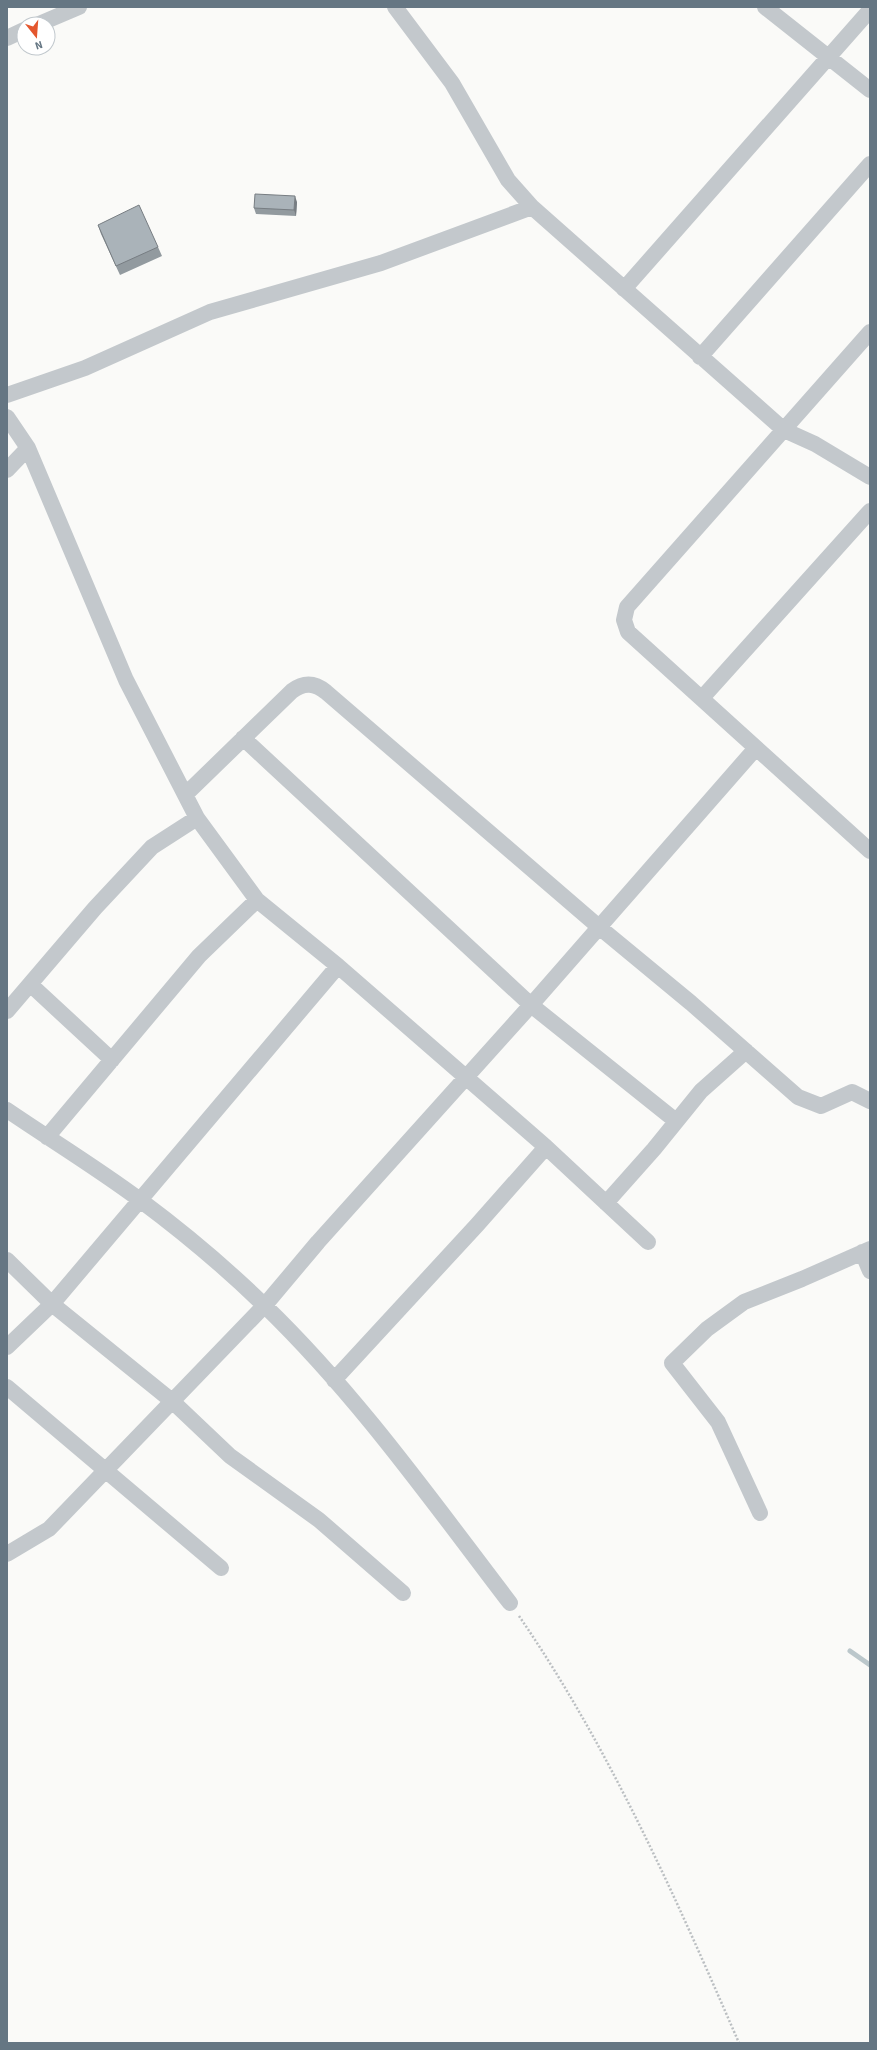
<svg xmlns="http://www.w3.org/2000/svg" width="877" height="2050" font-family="'Source Sans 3',sans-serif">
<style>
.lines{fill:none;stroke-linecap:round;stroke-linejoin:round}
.stream{stroke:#bbc7cb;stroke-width:5}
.path{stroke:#bbbfc2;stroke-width:2.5;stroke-dasharray:2 2;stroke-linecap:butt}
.minor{stroke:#c3c8cc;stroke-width:16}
.wall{fill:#929a9f}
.shaded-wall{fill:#777d82}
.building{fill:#aab3b9;stroke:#777d82}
</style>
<rect width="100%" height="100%" fill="#fafaf8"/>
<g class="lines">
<path class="stream" d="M850,1651L870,1665"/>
<path class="path" d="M519,1616C609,1747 676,1898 739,2043"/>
<path class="minor" d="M395,7L452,83L508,180L532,207L784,430L815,444L870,477
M765,7L870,90
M39,24L79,7
M7,38L24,30
M624,289L870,10
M870,332L627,607L624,620L628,632L870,851
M700,357L870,164
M7,395L85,368L210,312L381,263L532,207
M7,417L28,448L126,680L197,818L257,900L338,966L546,1147L648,1242
M7,470L28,448
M702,698L870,511
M243,738L531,1005L676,1121
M186,794L292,691C304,682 315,683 326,692L599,927L691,1003L798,1097L821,1106L852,1092L870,1101
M30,984L112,1060
M7,1011L95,908L152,847L197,818
M7,1110C51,1140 97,1168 140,1200C183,1232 226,1268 265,1306C357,1395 432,1501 510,1603
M47,1137L199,956L257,900
M606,1203L654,1149L701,1091L746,1051
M862,1252L870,1271
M7,1260L52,1304L172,1401L230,1456L319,1520L403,1593
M7,1347L52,1304L338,966
M334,1380L477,1225L546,1147
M7,1387L221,1568
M760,1513L718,1422L672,1363L707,1329L744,1302L802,1279L870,1249
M7,1554L49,1529L265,1305L318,1242L531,1005L756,748"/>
</g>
<path class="wall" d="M297,202L296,216L256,214L254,208Z
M98,225L158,247L162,256L120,275L101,234Z"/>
<path class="shaded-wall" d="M295,196L297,202L296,216L294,210Z"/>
<path class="building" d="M255,194L295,196L294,210L254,208Z
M139,205L158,247L116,266L98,225Z"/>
<rect width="877" height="2050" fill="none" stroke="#657683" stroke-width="16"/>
<g transform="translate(36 36) rotate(163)"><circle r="19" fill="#ffffff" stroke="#c1c8cd"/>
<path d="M0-3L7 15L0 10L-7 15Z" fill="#e4572e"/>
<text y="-6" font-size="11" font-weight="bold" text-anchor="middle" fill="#657683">N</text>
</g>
</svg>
